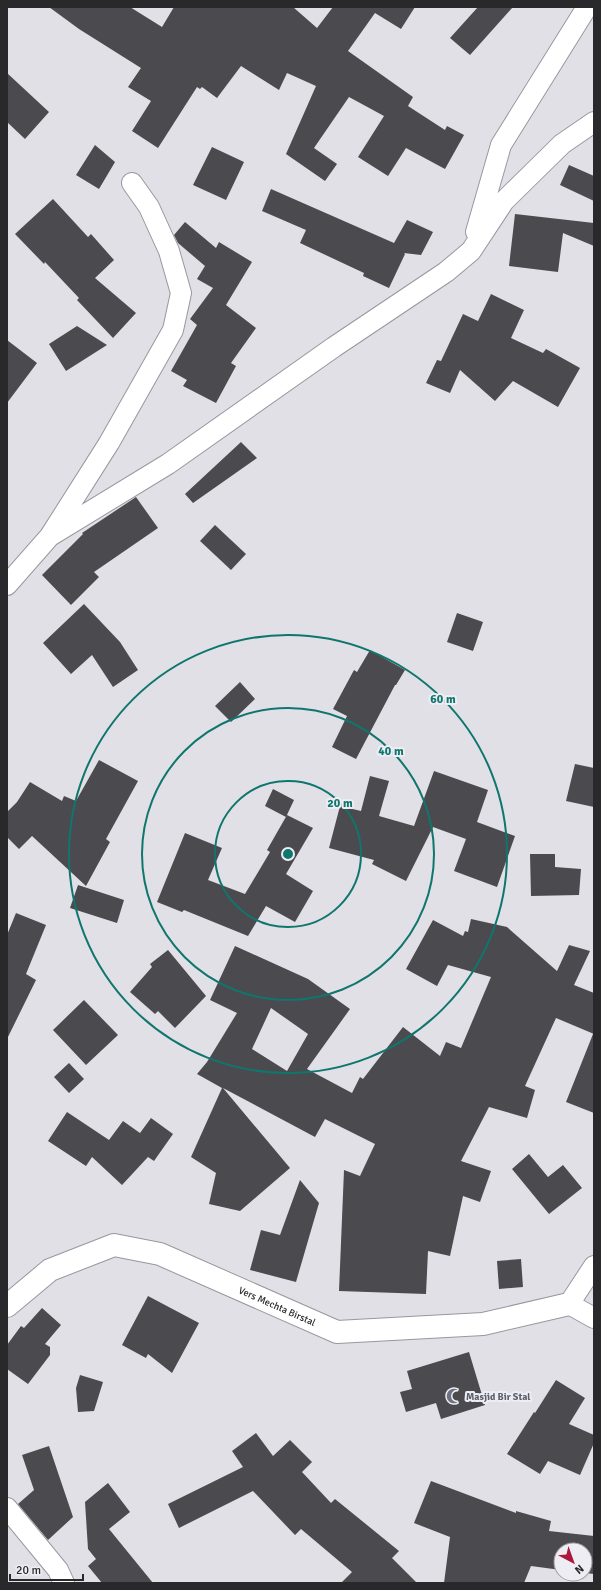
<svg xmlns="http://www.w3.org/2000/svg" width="601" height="1590" font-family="Signika,sans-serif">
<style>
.building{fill:#4b4a4f;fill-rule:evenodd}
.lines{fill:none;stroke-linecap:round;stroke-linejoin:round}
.street-casing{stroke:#99979e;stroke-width:22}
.secondary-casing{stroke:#99979e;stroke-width:24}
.street{stroke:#fff;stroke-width:20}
.secondary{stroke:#fff;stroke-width:22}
.ring{fill:none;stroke:#0f766e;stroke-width:2}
.labels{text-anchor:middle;stroke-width:4;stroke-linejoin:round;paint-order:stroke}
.street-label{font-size:10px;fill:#29292b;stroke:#efedf4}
.worship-label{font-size:10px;font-weight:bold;fill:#5b616d;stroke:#efedf4;text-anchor:start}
.centre{fill:#0f766e;stroke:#efedf4;stroke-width:2}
.ring-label{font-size:12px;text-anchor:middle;font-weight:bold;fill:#0f766e;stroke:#efedf4;stroke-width:4;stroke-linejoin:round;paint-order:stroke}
</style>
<rect width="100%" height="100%" fill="#e2e0e7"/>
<path class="building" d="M49,7H130L162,27L174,7H293L317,28L333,7H415L401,29L375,13L348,51L413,97L408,106L445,130L447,126L464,135L445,169L406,148L388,176L358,157L384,116L349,97L314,148L337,164L325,181L286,154L316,86L287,73L279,90L241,66L217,98L202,87L200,89L197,87L158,148L132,131L151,101L128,87L141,68L79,29Z
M478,7H513L470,55L450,38Z
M7,73L49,112L25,139L7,122Z
M95,145L115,162L99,189L76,175Z
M212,147L244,162L226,200L193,185Z
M569,165L594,176V201L560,185Z
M271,189L394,243L407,220L433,232L421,255L404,253L405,254L389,288L363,276L364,273L300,243L306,230L262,211Z
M53,199L88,237L91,234L114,260L95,278L136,313L113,338L77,300L79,298L45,262L44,264L15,234Z
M515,214L594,223V246L563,233L558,272L509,266Z
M185,222L216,248L219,242L252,262L226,305L256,328L231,363L236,366L216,403L183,386L187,380L171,371L197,325L190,319L213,288L197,279L205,266L178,243L174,235Z
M491,294L524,310L511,338L543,353L546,349L580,368L558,407L513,381L495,401L460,370L450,393L426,383L437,360L441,361L463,314L478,321Z
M77,326L107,345L66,371L49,344Z
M7,340L37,363L7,403Z
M241,442L257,458L193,503L185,494Z
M136,497L158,528L94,572L99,577L71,605L42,575L83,534L82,533Z
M215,525L246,554L231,570L200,541Z
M84,604L120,642L138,670L113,687L92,655L71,674L43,643Z
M457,613L483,622L473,651L447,642Z
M370,650L405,670L396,685H395L356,759L332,747L347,716L333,709L354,670L357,672Z
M240,682L255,699L231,722L215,706Z
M99,760L138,781L106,839L110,842L86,886L32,836L19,849L7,837V812L17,802L30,782L62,801L64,796L76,801Z
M575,764L594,768V807L566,801Z
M434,771L488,790L477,822L515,836L497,887L454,871L466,839L433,827L406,881L372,864L374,860L329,848L340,806L361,811L370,776L389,781L379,816L414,826Z
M273,789L294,800L286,817L265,806Z
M287,815L313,828L286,874L313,891L295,922L266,906L248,936L184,910L182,912L157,902L185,833L222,848L208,880L245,894L270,852L267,850Z
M530,854H555V867L581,869L579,895L531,896Z
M78,885L124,900L117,923L70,908Z
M16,913L46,925L26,974L36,980L7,1039V935Z
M471,919L507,927L557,971L569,945L590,951L574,985L594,993V1034L556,1018L525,1086L535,1090L527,1118L489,1107L461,1161L491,1171L480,1202L463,1196L450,1256L428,1251L426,1294L339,1291L344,1170L360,1176L375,1144L325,1119L315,1137L223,1088L290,1168L240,1211L209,1204L216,1173L191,1157L222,1088L197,1074L207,1062L237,1013L210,1000L235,946L308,979L350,1009L307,1069L352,1093L360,1077L363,1079L403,1027L440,1056L446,1042L461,1048L491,977L448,965L437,986L406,969L433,920L463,936L465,931L468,932ZM271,1008L308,1034L287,1071L252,1049Z
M168,950L206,996L175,1028L158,1011L155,1014L130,992L152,967L150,964Z
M84,1000L118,1035L86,1065L53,1030Z
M593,1034H594V1113L566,1102Z
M69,1063L84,1079L69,1093L54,1077Z
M67,1112L109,1140L123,1121L140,1133L151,1118L173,1134L154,1161L148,1157L122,1185L92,1157L86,1166L48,1141Z
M529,1154L548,1177L563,1165L582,1188L549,1214L512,1169Z
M300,1180L319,1203L296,1282L250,1270L261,1230L280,1235Z
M521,1259L523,1287L499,1289L497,1261Z
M148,1296L199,1323L172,1373L148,1354L146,1358L122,1345Z
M42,1308L61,1325L45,1344L50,1347V1355L28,1384L7,1369V1345L21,1326L24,1328Z
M469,1352L485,1405L441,1419L436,1403L406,1412L400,1392L412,1389L407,1371Z
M80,1375L103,1382L94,1411L78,1412L76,1388Z
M556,1380L585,1398L569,1424L594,1435V1443L580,1475L548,1461L540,1474L507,1454L534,1412L535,1413Z
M256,1433L273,1456L290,1440L312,1462L302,1472L331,1503L335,1499L399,1551L392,1558L417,1583H341L352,1572L301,1529L295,1535L253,1491L179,1528L168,1504L243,1467L232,1451Z
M49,1446L73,1517L48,1540L18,1504L34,1490L22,1455Z
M431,1481L516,1513V1511L551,1521L549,1531L594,1536V1574L585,1573V1550H561V1570L531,1566L524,1583H444L450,1537L414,1523Z
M108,1483L130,1512L109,1529L153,1583H102L88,1566L96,1559L88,1549L85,1502Z"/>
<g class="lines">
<defs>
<path id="street" d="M476,232L501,145L587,7
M50,536L168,464L334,347L446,272L471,251L504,201L562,144L594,122
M7,585L50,536L109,443L173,330L181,293L169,251L149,207L132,183
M594,1266L569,1304L594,1318
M7,1508L58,1570L64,1583"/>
<g id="secondary">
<path id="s1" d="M7,1306L50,1270L114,1245L160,1254L337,1332L483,1324L569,1304"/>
</g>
</defs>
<use href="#street" class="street-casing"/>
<use href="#secondary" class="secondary-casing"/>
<use href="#street" class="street"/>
<use href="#secondary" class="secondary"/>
</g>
<g class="ring">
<circle cx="288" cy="854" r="73"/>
<circle cx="288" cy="854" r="146"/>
<circle cx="288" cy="854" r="219"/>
</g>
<defs>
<symbol id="mosque-bare" viewBox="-9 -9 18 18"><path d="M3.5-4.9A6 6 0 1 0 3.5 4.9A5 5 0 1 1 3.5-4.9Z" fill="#6b7280" stroke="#efedf4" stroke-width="2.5" paint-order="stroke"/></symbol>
</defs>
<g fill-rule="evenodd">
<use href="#mosque-bare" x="443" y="1385" width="22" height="22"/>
</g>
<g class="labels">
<g class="street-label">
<text dy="4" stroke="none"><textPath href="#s1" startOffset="300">Vers Mechta Birstal</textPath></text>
</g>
<g class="worship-label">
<text x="466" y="1400">Masjid Bir Stal</text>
</g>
</g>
<circle cx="288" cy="854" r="6" class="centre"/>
<g class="ring-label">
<text x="443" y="703">60 m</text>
<text x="391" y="755">40 m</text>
<text x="340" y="807">20 m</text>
</g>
<rect width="601" height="1590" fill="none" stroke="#29292b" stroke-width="16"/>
<g transform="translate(573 1562) rotate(139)"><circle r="19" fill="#efedf4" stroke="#a09fa4"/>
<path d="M0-3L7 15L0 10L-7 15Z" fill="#ad183d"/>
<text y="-6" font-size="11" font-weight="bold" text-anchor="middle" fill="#29292b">N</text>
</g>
<path d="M10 1574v6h73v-6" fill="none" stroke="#29292b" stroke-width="2"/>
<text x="16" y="1574" font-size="12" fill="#29292b" stroke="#efedf4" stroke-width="3" paint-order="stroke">20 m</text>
</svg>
